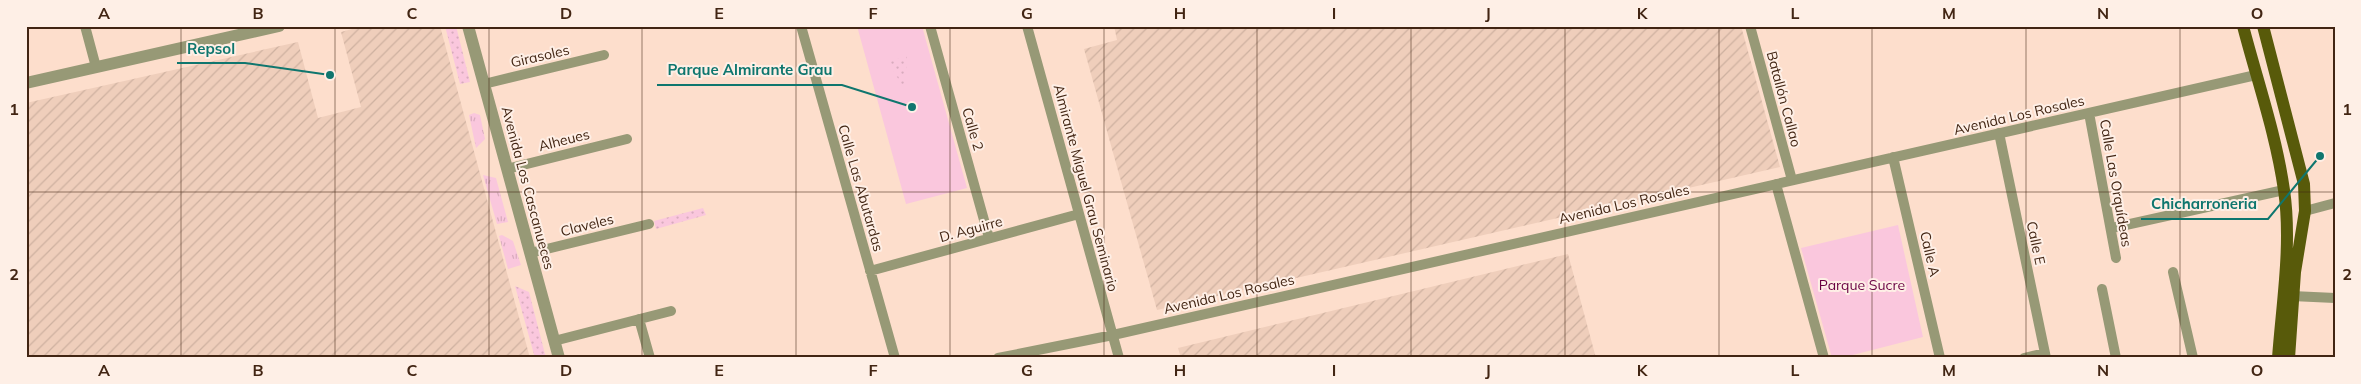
<svg xmlns="http://www.w3.org/2000/svg" width="2361" height="384" font-family="Mulish,sans-serif">
	<style>
		.industrial { fill: url(#industrial-furrows) }
		.grass { fill: url(#grass-tufts) }
		.park { fill: #fac7dd }
		.garden { fill: url(#garden-dots) }
		.lines { fill: none; stroke-linecap: round; stroke-linejoin: round }
		.minor { stroke: #979976; stroke-width: 10 }
		.tertiary { stroke: #979976; stroke-width: 12 }
		.primary { stroke: #585a0a; stroke-width: 12 }
		.grid { fill: none; stroke: #422513; stroke-width: 1; stroke-opacity: 0.55 }
		.labels { text-anchor: middle; stroke-width: 4; stroke-linejoin: round; paint-order: stroke }
		.street-label { font-size: 14px; fill: #422513; stroke: #feefe6 }
		.park-label { font-size: 14px; fill: #690142; stroke: #feefe6 }
		.leader { fill: none; stroke: #0f766e; stroke-width: 2 }
		.callout-dot { fill: #0f766e; stroke: #feefe6; stroke-width: 2 }
		.callout-label { font-size: 15px; text-anchor: middle; font-weight: bold; fill: #0f766e; stroke: #feefe6; stroke-width: 4; stroke-linejoin: round; paint-order: stroke }
		.neatline { fill: none; stroke: #422513; stroke-width: 2 }
		.grid-label { font-size: 16px; text-anchor: middle; font-weight: bold; fill: #422513 }
	</style>
	<defs>
		<pattern id="industrial-furrows" width="10" height="10" patternUnits="userSpaceOnUse" patternTransform="scale(1.25)"><rect width="10" height="10" fill="#efcebb"/><path d="M-1 1l2-2M0 10L10 0M9 11l2-2" fill="none" stroke="#ceb1a0"/></pattern>
		<pattern id="grass-tufts" width="24" height="20" patternUnits="userSpaceOnUse" patternTransform="scale(1.25)"><rect width="24" height="20" fill="#fac7dd"/><path d="M3 7l-1-3M5 7V3M7 7l1-3M15 17l-1-3M17 17v-4M19 17l1-3" fill="none" stroke="#d8abbd"/></pattern>
		<pattern id="garden-dots" width="8" height="8" patternUnits="userSpaceOnUse" patternTransform="scale(1.25)"><rect width="8" height="8" fill="#fac7dd"/><path d="M2 2h.1M6 6h.1" fill="none" stroke="#d8abbd" stroke-width="1.8" stroke-linecap="round"/></pattern>
	</defs>
	<rect width="100%" height="100%" fill="#fddecc"/>
	<path class="industrial" d="M363,26H440L530,358H26V103L298,42L318,118L361,107L341,32Z
		M1114,26H1741L1780,167L1157,310L1084,49L1117,40Z
		M1568,254L1596,358H1181L1178,348Z"/>
	<path class="grass" d="M474,113L480,115L485,139L476,148L469,115Z
		M483,175L496,178L508,222L497,224Z
		M502,235L513,241L521,265L508,269L499,236Z"/>
	<path class="park" d="M857,26H922L967,188L906,204Z
		M1898,225L1923,337L1841,358H1832L1801,248Z"/>
	<path class="garden" d="M445,26H456L470,82L460,84Z
		M907,56L905,90L888,62Z
		M703,208L706,215L656,229L654,221Z
		M515,286L529,292L546,358H535Z"/>
	<g class="lines">
		<path class="minor" d="M85,26L96,67
			M801,26L895,358
			M930,26L989,238
			M1027,26L1119,358
			M1750,26L1792,180
			M484,84L604,55
			M2089,113L2116,258
			M1999,133L2046,358
			M1893,157L1940,358
			M507,169L627,139
			M1776,184L1824,358
			M2305,211L2335,203
			M2112,228L2284,190
			M530,253L649,224
			M870,271L1079,214
			M2173,272L2193,358
			M2102,289L2116,358
			M2292,296L2335,298
			M639,319L650,358
			M554,341L671,311
			M998,358L1113,335L2256,75
			M2024,358L2045,353"/>
		<path class="tertiary" d="M468,26L559,358
			M26,83L279,26"/>
		<path class="primary" d="M2243,26C2257,80 2276,134 2284,190C2292,244 2282,303 2278,358
			M2263,26L2304,184L2305,211L2295,272L2289,358"/>
	</g>
	<path class="grid" d="M181,26V358M335,26V358M489,26V358M642,26V358M796,26V358M950,26V358M1104,26V358M1257,26V358M1411,26V358M1565,26V358M1719,26V358M1872,26V358M2026,26V358M2180,26V358M26,192H2335"/>
	<g class="labels">
		<g class="street-label">
			<text transform="translate(540 56) rotate(-13)" y="5">Girasoles</text>
			<text transform="translate(1784 99) rotate(75)" y="5">Batallón Callao</text>
			<text transform="translate(2019 115) rotate(-13)" y="5">Avenida Los Rosales</text>
			<text transform="translate(973 129) rotate(74)" y="5">Calle 2</text>
			<text transform="translate(564 140) rotate(-14)" y="5">Alheues</text>
			<text transform="translate(2116 183) rotate(80)" y="5">Calle Las Orquídeas</text>
			<text transform="translate(528 188) rotate(75)" y="5">Avenida Los Cascanueces</text>
			<text transform="translate(861 188) rotate(74)" y="5">Calle Las Abutardas</text>
			<text transform="translate(1086 188) rotate(75)" y="5">Almirante Miguel Grau Seminario</text>
			<text transform="translate(1624 204) rotate(-13)" y="5">Avenida Los Rosales</text>
			<text transform="translate(587 225) rotate(-14)" y="5">Claveles</text>
			<text transform="translate(971 229) rotate(-15)" y="5">D. Aguirre</text>
			<text transform="translate(2036 243) rotate(78)" y="5">Calle E</text>
			<text transform="translate(1930 254) rotate(77)" y="5">Calle A</text>
			<text transform="translate(1229 294) rotate(-13)" y="5">Avenida Los Rosales</text>
		</g>
		<g class="park-label">
			<text x="1862" y="290">Parque Sucre</text>
		</g>
	</g>
	<path class="leader" d="M330 75L245 63H177M912 107L842 85H657M2320 156L2268 219H2141"/>
	<g class="callout-dot">
		<circle cx="330" cy="75" r="5"/>
		<circle cx="912" cy="107" r="5"/>
		<circle cx="2320" cy="156" r="5"/>
	</g>
	<g class="callout-label">
		<text x="211" y="54">Repsol</text>
		<text x="750" y="75">Parque Almirante Grau</text>
		<text x="2204" y="209">Chicharroneria</text>
	</g>
	<rect width="2361" height="384" fill="none" stroke="#feefe6" stroke-width="55"/>
	<rect x="28" y="28" width="2306" height="328" class="neatline"/>
	<g class="grid-label">
		<text x="104" y="19">A</text>
		<text x="258" y="19">B</text>
		<text x="412" y="19">C</text>
		<text x="566" y="19">D</text>
		<text x="719" y="19">E</text>
		<text x="873" y="19">F</text>
		<text x="1027" y="19">G</text>
		<text x="1180" y="19">H</text>
		<text x="1334" y="19">I</text>
		<text x="1488" y="19">J</text>
		<text x="1642" y="19">K</text>
		<text x="1795" y="19">L</text>
		<text x="1949" y="19">M</text>
		<text x="2103" y="19">N</text>
		<text x="2257" y="19">O</text>
		<text x="14" y="115">1</text>
		<text x="2347" y="115">1</text>
		<text x="14" y="280">2</text>
		<text x="2347" y="280">2</text>
		<text x="104" y="376">A</text>
		<text x="258" y="376">B</text>
		<text x="412" y="376">C</text>
		<text x="566" y="376">D</text>
		<text x="719" y="376">E</text>
		<text x="873" y="376">F</text>
		<text x="1027" y="376">G</text>
		<text x="1180" y="376">H</text>
		<text x="1334" y="376">I</text>
		<text x="1488" y="376">J</text>
		<text x="1642" y="376">K</text>
		<text x="1795" y="376">L</text>
		<text x="1949" y="376">M</text>
		<text x="2103" y="376">N</text>
		<text x="2257" y="376">O</text>
	</g>
</svg>
